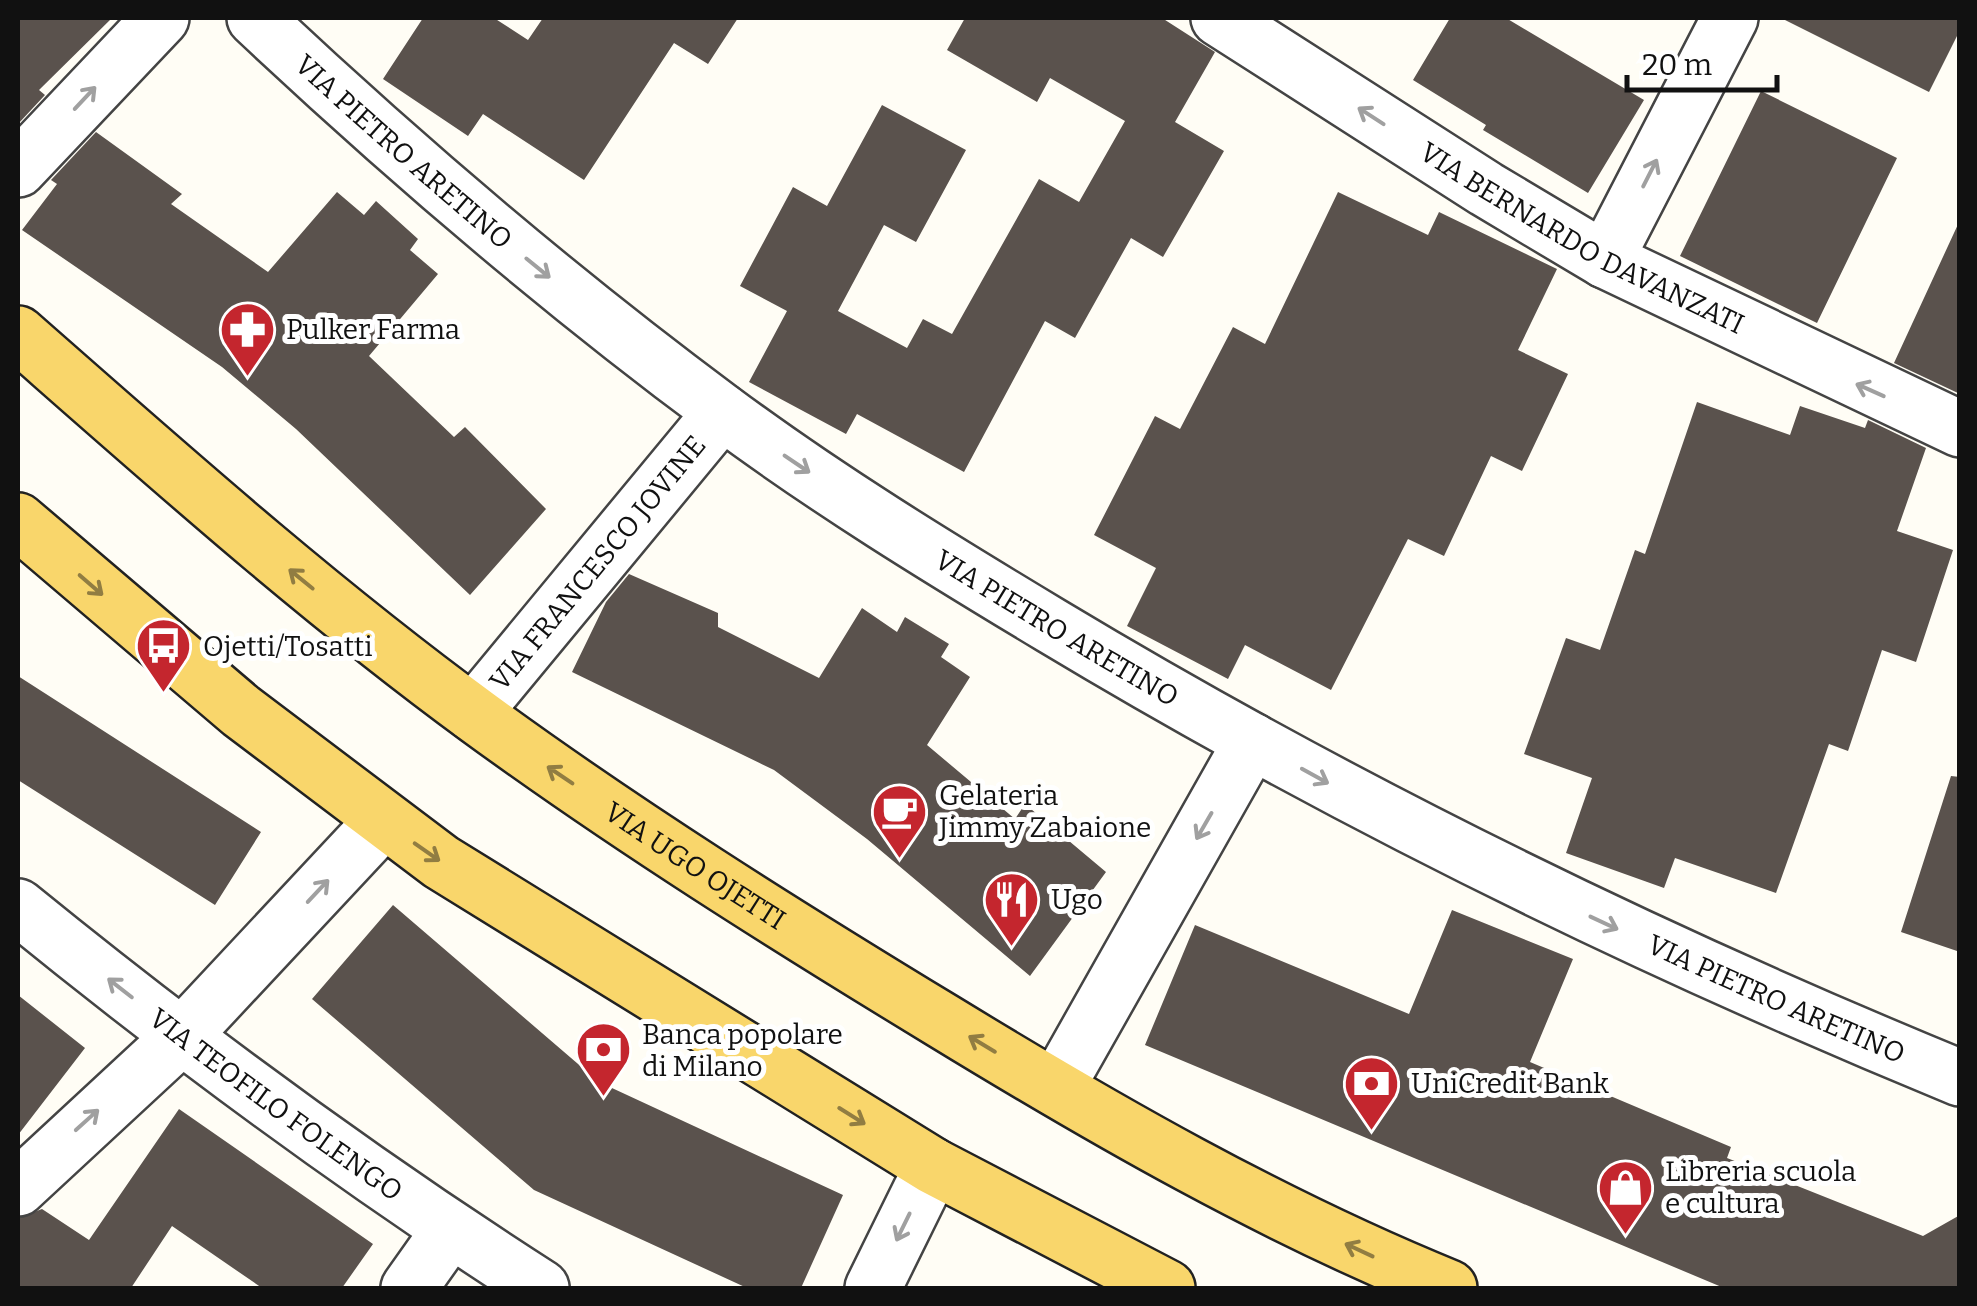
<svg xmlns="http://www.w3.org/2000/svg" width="1977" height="1306" font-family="Bitter,serif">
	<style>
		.building { fill: #5a524d }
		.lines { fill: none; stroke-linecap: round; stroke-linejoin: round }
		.minor-casing { stroke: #444; stroke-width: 60 }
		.primary-casing { stroke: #222; stroke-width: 60 }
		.minor { stroke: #fff; stroke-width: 55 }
		.primary { stroke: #f9d66b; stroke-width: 55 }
		.oneway { stroke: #a0a0a0 }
		.oneway2 { stroke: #917d42 }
		.labels { text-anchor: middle; stroke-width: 10; stroke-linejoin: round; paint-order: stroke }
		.street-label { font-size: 28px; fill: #111; stroke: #fff }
		.poi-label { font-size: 28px; fill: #111; stroke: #fff; text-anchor: start }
	</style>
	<rect width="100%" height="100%" fill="#fffdf5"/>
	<path class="building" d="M18,18H112L39,90L45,95L18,124Z
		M423,18H494L528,40L543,18H738L708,64L674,43L584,180L483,114L468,136L383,79Z
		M965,18H1162L1215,52L1175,122L1224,151L1163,257L1131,238L1075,338L1045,321L964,472L857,414L846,434L749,382L787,311L740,286L793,187L827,206L882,105L966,150L916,242L884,225L838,311L907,348L923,319L952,334L1039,179L1079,202L1125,121L1050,78L1037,102L947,50Z
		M1450,18H1506L1644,100L1588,193L1483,130L1486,125L1413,80Z
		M1781,18H1960V30L1929,92Z
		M1761,91L1897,158L1817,323L1680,256Z
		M96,132L182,194L171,204L268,272L337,192L364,215L376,201L418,239L410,250L438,274L369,356L454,437L465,427L546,509L470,595L296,429L222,367L22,230L57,184L51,180Z
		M1338,192L1428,235L1439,212L1557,269L1518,350L1568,374L1522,471L1491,456L1444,556L1408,539L1331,690L1245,645L1228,679L1127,626L1156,568L1094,535L1155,416L1180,429L1233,327L1265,344Z
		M1960,220V394L1894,363Z
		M1697,402L1790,435L1800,406L1865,428L1868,420L1926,448L1897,531L1953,550L1916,662L1882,650L1848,751L1829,744L1776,893L1675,858L1664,888L1566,853L1592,778L1524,754L1566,638L1600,650L1635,550L1645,554Z
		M629,574L718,613V627L819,678L862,608L897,632L905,617L949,644L941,657L970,677L927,745L1015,819L1025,804L1106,872L1030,976L867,839L774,770L572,672L606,602Z
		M18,676L261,832L215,905L18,780Z
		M1951,776L1960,777V952L1901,932Z
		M393,905L599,1082L843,1195L801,1288H747L534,1190L312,999Z
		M1452,910L1573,959L1530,1062L1731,1147L1727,1158L1923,1236L1960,1215V1288H1724L1145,1045L1195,925L1409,1014Z
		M18,995L85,1048L18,1135Z
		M179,1109L373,1244L342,1288H262L172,1226L131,1288H18V1218L42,1209L89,1240Z"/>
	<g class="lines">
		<defs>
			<g id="minor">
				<path id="s1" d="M255,18C403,157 557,289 720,410C826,489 939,558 1052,626C1343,801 1646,949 1960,1078"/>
				<path id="s2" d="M1219,18L1486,189L1605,260L1960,429"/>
				<path d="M18,169L161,18"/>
				<path d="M1605,260L1730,18"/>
				<path id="s3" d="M473,713L722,412"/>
				<path id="s4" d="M18,907C185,1043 360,1172 541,1288"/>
				<path d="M1056,1088L1252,741"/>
				<path d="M18,1188L182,1036L383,821"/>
				<path d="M409,1288L450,1230"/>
				<path d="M873,1288L933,1166"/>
			</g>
			<g id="primary">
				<path id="s5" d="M18,334C167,465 317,599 478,717C627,826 785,925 943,1021C1105,1120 1272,1216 1449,1288"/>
				<path d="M18,521L241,711L441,862L933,1166L1167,1288"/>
			</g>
		</defs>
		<use href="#minor" class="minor-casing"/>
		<use href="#primary" class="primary-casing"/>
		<use href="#minor" class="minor"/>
		<use href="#primary" class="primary"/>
	</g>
	<defs><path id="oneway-shaft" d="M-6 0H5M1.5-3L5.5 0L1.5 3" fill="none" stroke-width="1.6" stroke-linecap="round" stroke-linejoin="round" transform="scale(2.5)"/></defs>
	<g class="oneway">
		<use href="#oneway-shaft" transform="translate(85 98) rotate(-47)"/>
		<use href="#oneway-shaft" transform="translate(1371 116) rotate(-147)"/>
		<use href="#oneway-shaft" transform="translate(1650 173) rotate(-63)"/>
		<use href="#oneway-shaft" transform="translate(538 268) rotate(39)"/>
		<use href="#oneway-shaft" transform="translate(1870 390) rotate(-156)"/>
		<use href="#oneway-shaft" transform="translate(797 464) rotate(34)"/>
		<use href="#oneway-shaft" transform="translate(1315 776) rotate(29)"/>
		<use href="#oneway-shaft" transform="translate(1204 826) rotate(120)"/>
		<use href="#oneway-shaft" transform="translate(318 891) rotate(-47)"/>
		<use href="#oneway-shaft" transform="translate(1604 923) rotate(25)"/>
		<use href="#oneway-shaft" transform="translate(120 988) rotate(-142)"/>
		<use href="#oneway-shaft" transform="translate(87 1120) rotate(-42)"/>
		<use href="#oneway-shaft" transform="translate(903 1227) rotate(116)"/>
	</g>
	<g class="oneway2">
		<use href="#oneway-shaft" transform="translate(301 579) rotate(-141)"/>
		<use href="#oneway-shaft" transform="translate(91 585) rotate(41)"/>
		<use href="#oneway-shaft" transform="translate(560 775) rotate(-146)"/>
		<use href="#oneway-shaft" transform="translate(427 852) rotate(35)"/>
		<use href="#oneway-shaft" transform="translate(982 1044) rotate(-149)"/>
		<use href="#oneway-shaft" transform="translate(852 1116) rotate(32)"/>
		<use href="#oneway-shaft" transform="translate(1359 1250) rotate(-155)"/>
	</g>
	<defs>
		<symbol id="pharmacy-pin" viewBox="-11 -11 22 30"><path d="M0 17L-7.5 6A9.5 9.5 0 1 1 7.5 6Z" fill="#c4262e" stroke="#fff"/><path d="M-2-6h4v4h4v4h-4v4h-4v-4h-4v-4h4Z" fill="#fff"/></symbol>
		<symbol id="bus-pin" viewBox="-11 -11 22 30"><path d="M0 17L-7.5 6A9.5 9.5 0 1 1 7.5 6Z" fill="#c4262e" stroke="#fff"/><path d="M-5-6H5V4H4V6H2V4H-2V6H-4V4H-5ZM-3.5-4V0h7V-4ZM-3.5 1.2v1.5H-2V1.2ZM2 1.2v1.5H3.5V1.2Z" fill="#fff"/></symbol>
		<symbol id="cafe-pin" viewBox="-11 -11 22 30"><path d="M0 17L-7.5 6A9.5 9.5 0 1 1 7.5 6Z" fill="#c4262e" stroke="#fff"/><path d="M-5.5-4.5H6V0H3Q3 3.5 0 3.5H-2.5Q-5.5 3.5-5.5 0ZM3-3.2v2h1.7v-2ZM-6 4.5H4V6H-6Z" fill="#fff"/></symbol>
		<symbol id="restaurant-pin" viewBox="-11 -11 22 30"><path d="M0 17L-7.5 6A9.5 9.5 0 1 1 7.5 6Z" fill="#c4262e" stroke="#fff"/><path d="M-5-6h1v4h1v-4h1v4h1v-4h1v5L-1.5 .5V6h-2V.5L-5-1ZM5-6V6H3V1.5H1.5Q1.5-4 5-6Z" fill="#fff"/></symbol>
		<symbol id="bank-pin" viewBox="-11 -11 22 30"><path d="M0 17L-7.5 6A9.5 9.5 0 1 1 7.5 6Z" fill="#c4262e" stroke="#fff"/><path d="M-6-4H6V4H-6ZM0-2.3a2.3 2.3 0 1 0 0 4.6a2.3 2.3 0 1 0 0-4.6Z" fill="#fff"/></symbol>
		<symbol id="shop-pin" viewBox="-11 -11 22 30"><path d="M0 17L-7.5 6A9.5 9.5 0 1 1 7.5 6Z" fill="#c4262e" stroke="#fff"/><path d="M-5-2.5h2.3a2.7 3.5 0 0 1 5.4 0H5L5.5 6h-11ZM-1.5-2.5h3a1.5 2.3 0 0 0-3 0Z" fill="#fff"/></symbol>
	</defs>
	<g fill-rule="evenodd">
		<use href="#pharmacy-pin" x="216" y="298" width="63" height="86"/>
		<use href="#bus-pin" x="132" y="614" width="63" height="86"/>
		<use href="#cafe-pin" x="868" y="780" width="63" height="86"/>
		<use href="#restaurant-pin" x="980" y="868" width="63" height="86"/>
		<use href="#bank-pin" x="572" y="1018" width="63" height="86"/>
		<use href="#bank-pin" x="1340" y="1052" width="63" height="86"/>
		<use href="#shop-pin" x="1594" y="1156" width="63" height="86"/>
	</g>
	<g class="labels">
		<g class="street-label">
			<text dy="10" stroke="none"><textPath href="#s1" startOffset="200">VIA PIETRO ARETINO</textPath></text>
			<text dy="10" stroke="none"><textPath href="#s2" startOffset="425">VIA BERNARDO DAVANZATI</textPath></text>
			<text dy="10" stroke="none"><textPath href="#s3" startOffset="195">VIA FRANCESCO JOVINE</textPath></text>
			<text dy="10" stroke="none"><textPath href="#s1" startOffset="1010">VIA PIETRO ARETINO</textPath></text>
			<text dy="10" stroke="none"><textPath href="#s5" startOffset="862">VIA UGO OJETTI</textPath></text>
			<text dy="10" stroke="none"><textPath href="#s1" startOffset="1820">VIA PIETRO ARETINO</textPath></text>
			<text dy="10" stroke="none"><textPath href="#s4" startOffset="325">VIA TEOFILO FOLENGO</textPath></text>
		</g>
		<g class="poi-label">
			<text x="286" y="339">Pulker Farma</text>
			<text x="203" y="656">Ojetti/Tosatti</text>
			<text x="939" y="805">Gelateria<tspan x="939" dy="32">Jimmy Zabaione</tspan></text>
			<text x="1051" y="909">Ugo</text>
			<text x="642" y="1044">Banca popolare<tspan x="642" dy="32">di Milano</tspan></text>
			<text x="1411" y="1093">UniCredit Bank</text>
			<text x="1665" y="1181">Libreria scuola<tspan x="1665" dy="32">e cultura</tspan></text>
		</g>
	</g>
	<rect width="1977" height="1306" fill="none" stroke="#111111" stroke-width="40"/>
	<path d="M1627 75v15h150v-15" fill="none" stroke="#111111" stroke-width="5"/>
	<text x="1642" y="75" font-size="30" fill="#111111" stroke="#ffffff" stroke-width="8" paint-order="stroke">20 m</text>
</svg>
